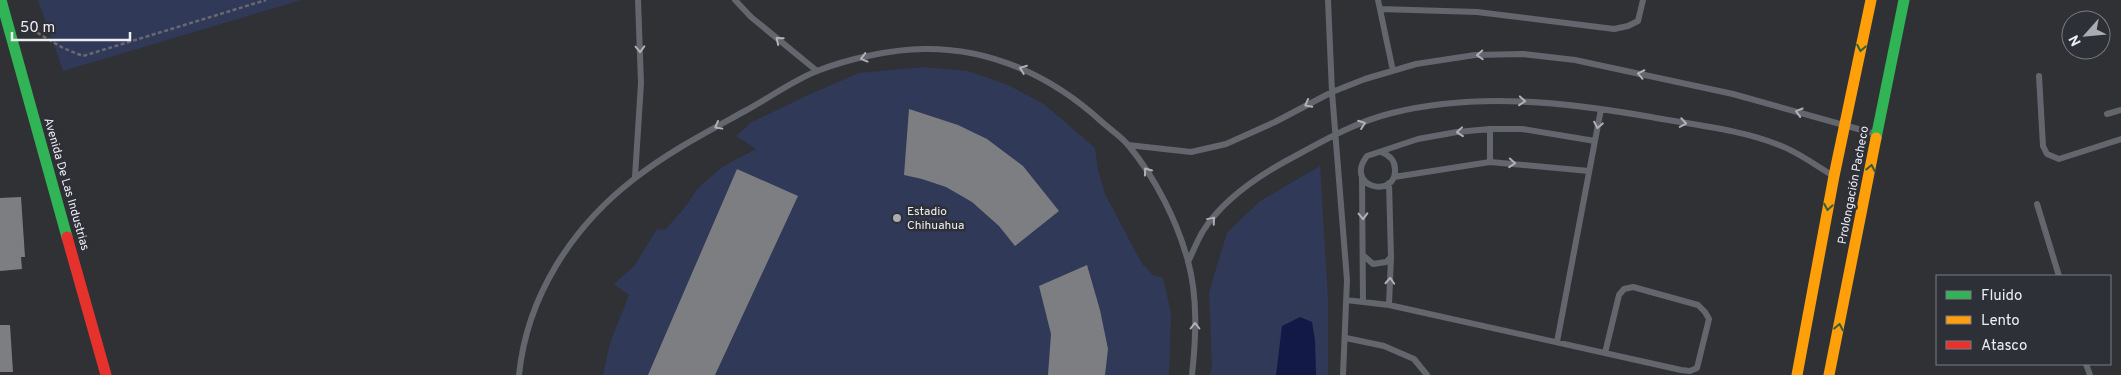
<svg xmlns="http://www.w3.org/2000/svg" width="2121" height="375" font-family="Overpass,sans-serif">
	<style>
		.green { fill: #313958 }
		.water { fill: #131947 }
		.building { fill: #7d7e81 }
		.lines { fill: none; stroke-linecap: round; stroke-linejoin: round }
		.path { stroke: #676970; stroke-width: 2.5; stroke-dasharray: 4 2.5; stroke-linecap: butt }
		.lane { stroke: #63666d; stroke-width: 6 }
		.fast { stroke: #30b455; stroke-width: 11 }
		.slow { stroke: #ff9f0a; stroke-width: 11 }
		.jam { stroke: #e5322d; stroke-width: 11 }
		.oneway { stroke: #afb1b7 }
		.oneway2 { stroke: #2f5e42 }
		.poi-dot { fill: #abacb0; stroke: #2e3037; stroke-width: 2 }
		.labels { text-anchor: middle; stroke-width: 5; stroke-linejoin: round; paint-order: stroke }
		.street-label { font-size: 12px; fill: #edeef3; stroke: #2e3037 }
		.poi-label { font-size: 12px; fill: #edeef3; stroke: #2e3037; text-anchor: start }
	</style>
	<rect width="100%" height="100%" fill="#303135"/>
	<path class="green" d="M38,0H301L63,71Z
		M923,67L968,71L1008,85L1044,104L1095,148L1098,170L1105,194L1142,264L1153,275L1163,278L1171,313L1169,375H603L610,343L629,295L614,284L635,265L657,229L665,230L686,206L697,189L722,167L756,149L736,136L752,122L808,95L859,73Z
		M1320,166L1328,299V375H1210L1212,367L1209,292L1227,233L1260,201Z"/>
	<path class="water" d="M1300,317L1312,322L1315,340L1316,375H1276L1282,326Z"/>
	<path class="building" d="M909,109L958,125L987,139L1023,166L1059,211L1015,246L999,226L972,202L946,187L922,179L904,175Z
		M737,169L798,196L715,375H648Z
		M21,197L25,257H21L22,269L0,271V198Z
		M1087,265L1100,310L1108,349L1105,375H1048L1051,334L1039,286Z
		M0,325H10L13,372H0Z"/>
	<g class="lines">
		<path class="path" d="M26,26L63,48L83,56L266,0"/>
		<path class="lane" d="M735,0L751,17L817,71
			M1328,0L1332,92L1347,280L1343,375
			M1378,0L1393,71
			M1380,9L1477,12L1614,29L1628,26L1638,21L1643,0
			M2039,76L2043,146L2047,154L2059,159L2121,139
			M2107,114L2121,110
			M1490,129V162
			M1128,145L1191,152L1226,144L1275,122L1332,92L1365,79L1416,64L1475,55L1523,54L1575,60L1733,94L1876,134
			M1381,152C1389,155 1395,160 1395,169C1397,200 1343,187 1367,156L1418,139L1457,132L1490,129H1522L1595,141
			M635,177L641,83L638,0
			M1394,177L1490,162L1589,171
			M1362,178L1363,302
			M2037,204L2059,276
			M1364,256L1373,264L1386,262L1391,257
			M1188,262C1193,252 1197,241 1203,231C1224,198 1264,172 1299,154C1328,138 1359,121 1392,113C1477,92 1565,102 1651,117C1693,125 1739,129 1779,145C1798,152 1815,165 1832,175
			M1346,300L1389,305L1681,370L1690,371L1697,368L1709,319L1705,312L1698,305L1633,287L1624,289L1619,295L1605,353
			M1389,305L1391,257L1389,183
			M1346,338L1384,346L1414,359L1427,375
			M1557,342L1601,109
			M2086,364L2090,375
			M519,375C527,296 572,227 634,179C668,152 707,132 745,111C769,98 792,81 817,71C847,59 893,49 924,49C992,48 1053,77 1102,122C1111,130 1122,137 1129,146C1156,179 1177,221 1188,261C1198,298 1196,338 1192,375"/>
		<path class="fast" d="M1,0L67,237
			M1876,138L1904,0"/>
		<path class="slow" d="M1797,375L1834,176L1871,0
			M1829,375L1876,138"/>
		<path class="jam" d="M67,237L106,375"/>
	</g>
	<defs><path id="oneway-chevron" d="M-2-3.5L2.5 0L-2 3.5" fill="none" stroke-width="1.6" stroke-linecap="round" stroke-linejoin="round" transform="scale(1.25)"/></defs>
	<g class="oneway">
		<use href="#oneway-chevron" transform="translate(779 40) rotate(-141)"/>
		<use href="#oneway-chevron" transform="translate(640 49) rotate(88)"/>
		<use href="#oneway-chevron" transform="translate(1480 55) rotate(177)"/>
		<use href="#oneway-chevron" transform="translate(864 58) rotate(165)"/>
		<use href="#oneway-chevron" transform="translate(1023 69) rotate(-159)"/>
		<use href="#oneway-chevron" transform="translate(1641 74) rotate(-168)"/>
		<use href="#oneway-chevron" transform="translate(1522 101) rotate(5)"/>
		<use href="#oneway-chevron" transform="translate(1308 104) rotate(152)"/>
		<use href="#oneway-chevron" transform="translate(1799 112) rotate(-164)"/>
		<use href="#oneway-chevron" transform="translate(1683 123) rotate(10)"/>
		<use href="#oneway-chevron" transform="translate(1362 124) rotate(-20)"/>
		<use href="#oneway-chevron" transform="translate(1598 125) rotate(101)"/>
		<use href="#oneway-chevron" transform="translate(718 126) rotate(151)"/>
		<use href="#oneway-chevron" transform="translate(1460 132) rotate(174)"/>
		<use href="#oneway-chevron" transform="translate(1512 163) rotate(4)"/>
		<use href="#oneway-chevron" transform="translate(1147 171) rotate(-126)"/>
		<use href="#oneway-chevron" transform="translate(1363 216) rotate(89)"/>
		<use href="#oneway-chevron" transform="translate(1212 220) rotate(-50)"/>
		<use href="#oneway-chevron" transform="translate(1390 281) rotate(-87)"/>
		<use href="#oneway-chevron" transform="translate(1195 326) rotate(-90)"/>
	</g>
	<g class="oneway2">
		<use href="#oneway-chevron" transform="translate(1861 48) rotate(101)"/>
		<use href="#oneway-chevron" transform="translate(1871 168) rotate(-79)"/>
		<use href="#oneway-chevron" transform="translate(1828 207) rotate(100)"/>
		<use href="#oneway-chevron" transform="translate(1839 327) rotate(-79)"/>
	</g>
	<circle class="poi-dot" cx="897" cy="218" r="5"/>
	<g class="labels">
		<g class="street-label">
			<text transform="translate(67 184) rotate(74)" y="4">Avenida De Las Industrias</text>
			<text transform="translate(1853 185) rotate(-79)" y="4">Prolongación Pacheco</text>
		</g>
		<g class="poi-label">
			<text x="907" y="215">Estadio<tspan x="907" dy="14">Chihuahua</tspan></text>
		</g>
	</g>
	<rect x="1936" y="275" width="175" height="90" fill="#2e3037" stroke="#7a7c82"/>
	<rect x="1946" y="291" width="25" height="8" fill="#30b455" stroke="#7a7c82"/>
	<text x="1981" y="300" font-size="15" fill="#edeef3">Fluido</text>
	<rect x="1946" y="316" width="25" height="8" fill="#ff9f0a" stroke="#7a7c82"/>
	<text x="1981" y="325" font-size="15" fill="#edeef3">Lento</text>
	<rect x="1946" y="341" width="25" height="8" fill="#e5322d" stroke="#7a7c82"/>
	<text x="1981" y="350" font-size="15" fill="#edeef3">Atasco</text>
	<g transform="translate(2086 35) rotate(243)"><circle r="24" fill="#2e3037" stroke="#7a7c82"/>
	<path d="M0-4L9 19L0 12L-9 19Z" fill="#abacb0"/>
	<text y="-8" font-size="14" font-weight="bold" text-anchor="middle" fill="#edeef3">N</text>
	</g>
	<path d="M12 32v8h118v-8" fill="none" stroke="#edeef3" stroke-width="2.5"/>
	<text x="20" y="32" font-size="15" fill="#edeef3" stroke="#2e3037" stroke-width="4" paint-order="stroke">50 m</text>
</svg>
